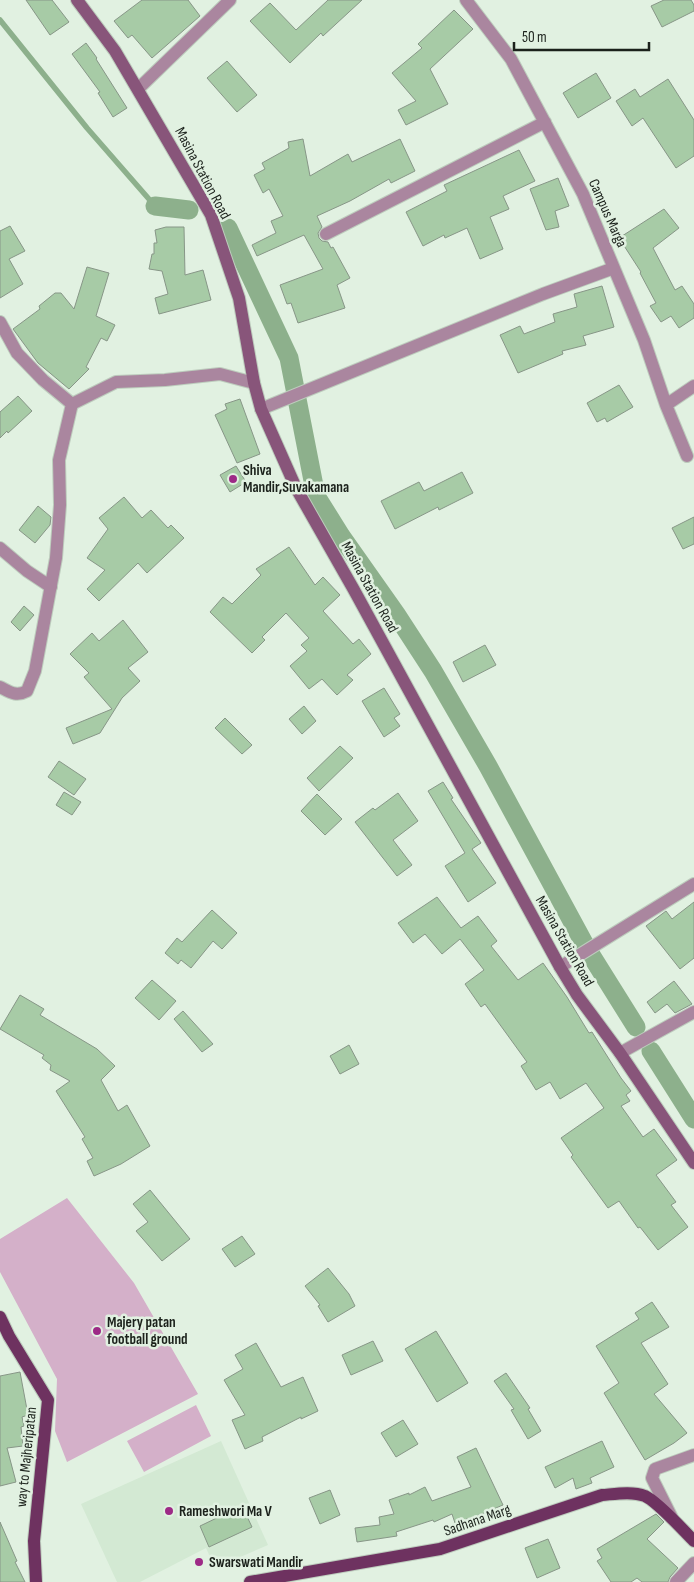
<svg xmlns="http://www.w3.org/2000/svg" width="694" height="1582" font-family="'Sofia Sans Condensed',sans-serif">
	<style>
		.built { fill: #d3e9d3 }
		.green { fill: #d4b0c9 }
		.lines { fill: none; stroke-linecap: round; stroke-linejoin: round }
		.stream { stroke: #8db08c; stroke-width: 5.5 }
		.canal { stroke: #8db08c; stroke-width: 19 }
		.building { fill: #a7cba6; stroke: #879687 }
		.street-casing { stroke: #bdccbd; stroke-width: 14 }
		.secondary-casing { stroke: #bdccbd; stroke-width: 14 }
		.primary-casing { stroke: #bdccbd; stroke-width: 14 }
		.street { stroke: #aa869f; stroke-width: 12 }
		.secondary { stroke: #88557a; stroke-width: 12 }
		.primary { stroke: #6e3260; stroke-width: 12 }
		.poi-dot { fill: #9d2a86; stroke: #e1f1e1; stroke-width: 2 }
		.labels { text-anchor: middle; stroke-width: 5; stroke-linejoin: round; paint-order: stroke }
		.street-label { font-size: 15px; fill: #1b211b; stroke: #e1f1e1 }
		.poi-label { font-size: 15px; font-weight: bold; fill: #1b211b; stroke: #e1f1e1; text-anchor: start }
	</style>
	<rect width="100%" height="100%" fill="#e1f1e1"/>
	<path class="built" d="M221,1441L268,1545L215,1568L206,1548L140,1582H117L81,1504Z"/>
	<path class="green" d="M67,1198L134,1283L198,1394L67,1462L55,1431L57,1379L0,1272V1239Z
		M196,1405L211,1436L144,1472L127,1441Z"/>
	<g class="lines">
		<path class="stream" d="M0,20L87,128L155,206"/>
		<path class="canal" d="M155,206L189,210
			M228,228L289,358L316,496L341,536L396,614L433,671L488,766L585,945
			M591,955L636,1027
			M651,1051L694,1119"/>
	</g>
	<path class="building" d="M26,0H52L69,22L50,35Z
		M142,0H188L200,16L152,58L132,35L128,38L114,21Z
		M328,0H362L323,36L321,33L290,63L250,21L270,3L296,30Z
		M664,0H691L694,5V11L662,27L651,6Z
		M454,10L473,29L430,69L448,104L406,125L398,110L416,101L392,73L422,48L418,44Z
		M86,43L97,58L96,59L127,108L113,117L98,93L100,92L72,54Z
		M227,61L257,95L237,112L207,78Z
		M596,73L611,98L578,118L563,93Z
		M668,79L694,120V156L676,168L643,118L632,126L616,101L635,89L640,97Z
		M303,139L310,176L348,154L352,162L400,139L415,171L391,183L389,179L350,201L317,216L322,227L318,233L319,238L322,241L328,242L331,248L333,247L350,278L337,285L345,308L298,323L291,303L287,304L280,285L323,269L304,235L257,256L252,245L276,233L271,221L283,216L269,189L263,193L254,175L265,169L262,163L289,148L288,142Z
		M519,150L535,181L503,196L509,209L490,217L503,249L480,259L467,228L445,238L444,235L423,246L406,212L447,191L444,185Z
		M558,178L569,206L555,211L559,227L546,230L530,189Z
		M664,209L679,228L653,248L675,290L682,286L694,304V318L679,328L671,316L661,322L650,306L656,303L640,273L641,272L619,238Z
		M10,226L25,251L9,259L23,284L0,298V231Z
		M166,227H184L185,275L203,270L211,300L159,314L155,298L168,294L162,271L149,269L152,254H154V243H157L155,230Z
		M87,267L109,273L96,316L115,325L107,341L101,338L86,367L89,369L69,389L38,363L13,329L40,309L39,306L55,293H61L74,309Z
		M602,286L614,327L583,336L586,345L562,351L563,354L518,373L500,335L520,326L524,334L555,322L553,314L577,307L574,294Z
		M619,385L633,407L607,422L605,418L597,422L587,403Z
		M18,396L32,411L8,433L7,431L0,438V412Z
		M240,399L260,454L237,463L215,415L227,409L225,404Z
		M236,466L246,482L230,492L220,475Z
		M462,472L473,493L439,510L438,507L395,529L381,501L419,482L424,491Z
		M124,497L142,518L151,510L168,528L171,525L184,538L147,573L138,563L99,601L87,589L105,570L87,558L108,529L99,518Z
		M38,506L51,517L50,525L35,543L19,530Z
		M694,517V544L683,549L672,528Z
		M289,547L315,585L323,577L340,595L323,611L353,644L359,639L371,654L347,675L353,680L337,695L322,679L309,689L290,666L307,651L301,645L309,638L286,613L262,637L265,640L252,653L210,612L223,597L232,604L261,575L256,569Z
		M24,606L34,615L20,631L11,622Z
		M123,620L148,652L128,668L140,681L122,698L100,733L73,744L66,728L112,709L84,677L89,673L70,654L92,633L99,641Z
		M485,645L496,665L463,682L453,662Z
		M384,688L400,714L394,718L400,726L384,737L362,701Z
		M304,706L316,721L302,734L289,719Z
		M225,718L252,745L242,754L215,728Z
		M340,746L353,758L319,791L307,778Z
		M59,761L86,779L74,795L48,777Z
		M443,782L453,798L451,799L481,843L472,849L496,883L468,902L445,866L465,853L428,791Z
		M64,792L81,802L72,815L56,805Z
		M398,793L418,821L393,840L412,865L397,876L355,822L373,808L375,810Z
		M317,794L342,819L325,835L301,811Z
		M437,897L461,928L478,916L497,941L491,946L518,980L543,963L567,997L589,1033L592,1032L621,1078L631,1091L626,1095L630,1101L621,1106L643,1137L654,1129L677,1160L656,1175L676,1202L671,1205L688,1227L658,1250L640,1227L638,1228L619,1201L608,1208L571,1157L573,1155L561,1138L604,1108L586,1083L560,1099L550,1082L536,1090L521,1066L527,1062L485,1004L481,1007L465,984L484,970L460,939L442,954L425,934L413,943L398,923Z
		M694,902V958L680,969L646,926L666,911L672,919Z
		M212,910L237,933L222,949L213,941L191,968L181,960L178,964L165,953L177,938L182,942Z
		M152,980L176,1001L159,1020L135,998Z
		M674,981L692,1004L675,1013L667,1004L655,1013L647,1002Z
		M20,995L44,1009L40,1015L97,1049L115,1066L101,1080L118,1111L127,1105L150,1146L121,1164L94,1176L87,1161L93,1158L82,1139L85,1137L56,1091L70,1081L50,1070L51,1065L42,1058L44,1055L0,1029Z
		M183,1011L213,1044L202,1052L174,1019Z
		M349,1045L359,1064L340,1074L330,1056Z
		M150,1190L190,1239L162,1261L136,1231L148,1222L133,1204Z
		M242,1236L255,1254L235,1267L222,1249Z
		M328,1268L349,1294L355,1306L328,1322L318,1306L320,1305L305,1286Z
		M652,1302L669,1327L641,1343L668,1384L654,1394L687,1433L674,1443L645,1460L604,1393L619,1383L596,1346L639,1319L635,1313Z
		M436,1331L468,1383L437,1402L405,1349Z
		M373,1341L383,1361L351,1375L342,1355Z
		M256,1343L281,1387L303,1377L318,1411L301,1419V1417L262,1437L263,1441L245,1449L232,1420L245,1415L224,1380L243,1369L235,1355Z
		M20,1372L28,1415L22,1417L24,1426L21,1427L23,1446L7,1448L16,1482L0,1486V1376Z
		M506,1373L530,1408L528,1409L541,1431L528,1439L511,1410L514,1409L494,1381Z
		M403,1420L418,1444L396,1457L381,1433Z
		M602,1441L614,1467L590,1478L592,1483L576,1489L573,1478L555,1488L545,1467Z
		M476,1448L503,1505L482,1514L455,1523L452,1514L434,1522L433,1520L396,1532L397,1536L357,1542L355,1528L380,1525L379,1517L394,1514L389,1500L409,1493V1495L425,1487L432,1501L471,1487L457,1457Z
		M330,1490L340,1515L320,1524L309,1498Z
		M242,1506L252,1527L209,1547L200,1526Z
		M656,1514L664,1522L647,1539L678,1568L670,1577L668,1582H642L637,1578L631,1582H611L597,1561L602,1558L597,1549Z
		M0,1522L17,1561L15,1562L25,1582H0Z
		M548,1539L560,1568L537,1578L525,1548Z"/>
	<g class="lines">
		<defs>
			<path id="street" d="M466,0L511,59L583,194L644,340L666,405L687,456
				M138,89L230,0
				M326,234L545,122
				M0,322L17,353L43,380L72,404
				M666,405L694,386
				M261,409L543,294L614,268
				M0,548L27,571L51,587
				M0,687C10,692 16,697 27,691L35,671L56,558L60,505L59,460L72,404L116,382L165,380L220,374L254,383
				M560,967L694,884
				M620,1053L694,1012
				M672,1518L652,1478L655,1469L694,1455
				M676,1582L694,1563"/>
			<path id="secondary" d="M77,0L115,51L211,215L239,298L254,383L261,409L296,488L354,590L560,967L577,995L620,1053L694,1163"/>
			<path id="primary" d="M0,1317L9,1336L48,1400L34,1541L36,1582
				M250,1582L440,1549L602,1495C615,1494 632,1491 645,1496C658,1502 683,1530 694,1541"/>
		</defs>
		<use href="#street" class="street-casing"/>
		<use href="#secondary" class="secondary-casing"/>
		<use href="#primary" class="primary-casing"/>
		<use href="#street" class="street"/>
		<use href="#secondary" class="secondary"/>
		<use href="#primary" class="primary"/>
	</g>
	<g class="poi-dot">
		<circle cx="233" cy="479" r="5"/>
		<circle cx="97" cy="1331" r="5"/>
		<circle cx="169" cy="1511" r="5"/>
		<circle cx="199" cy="1562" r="5"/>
	</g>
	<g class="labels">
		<g class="street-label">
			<text transform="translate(203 173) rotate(62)" y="5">Masina Station Road</text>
			<text transform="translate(608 213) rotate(66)" y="5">Campus Marga</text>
			<text transform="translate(370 587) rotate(61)" y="5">Masina Station Road</text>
			<text transform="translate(565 941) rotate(60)" y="5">Masina Station Road</text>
			<text transform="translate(26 1457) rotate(-84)" y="5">way to Majheripatan</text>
			<text transform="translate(477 1520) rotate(-19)" y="5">Sadhana Marg</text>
		</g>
		<g class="poi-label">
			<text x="243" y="475">Shiva<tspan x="243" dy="17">Mandir,Suvakamana</tspan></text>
			<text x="107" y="1327">Majery patan<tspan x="107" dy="17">football ground</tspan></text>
			<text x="179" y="1516">Rameshwori Ma V</text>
			<text x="209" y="1567">Swarswati Mandir</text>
		</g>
	</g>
	<path d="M514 42v8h135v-8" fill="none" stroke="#1b211b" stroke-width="2.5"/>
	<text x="522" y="42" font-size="15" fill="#1b211b" stroke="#e1f1e1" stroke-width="4" paint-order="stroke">50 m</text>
</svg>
